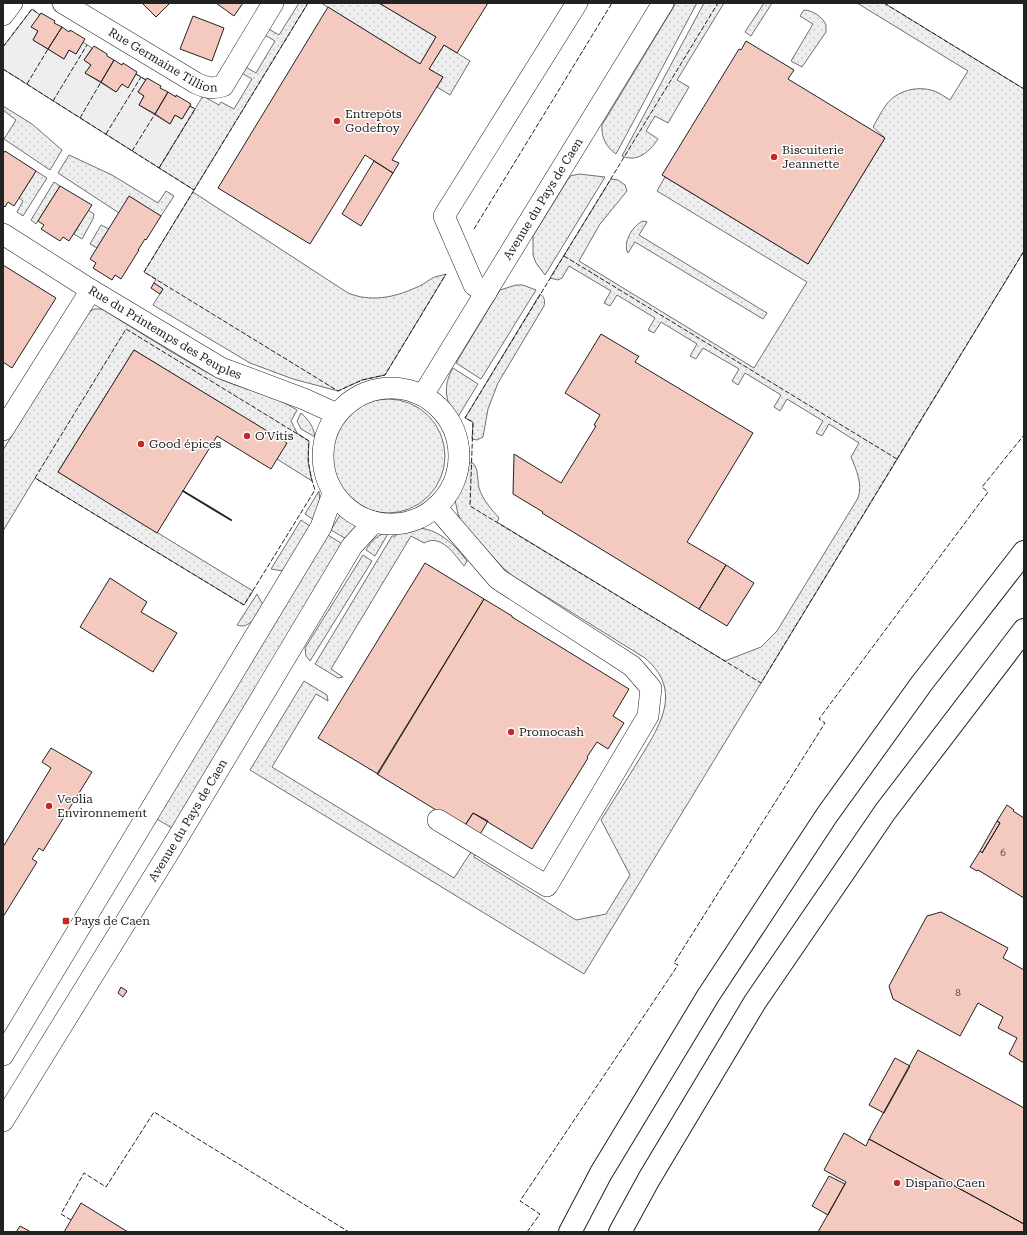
<svg xmlns="http://www.w3.org/2000/svg" width="1027" height="1235" font-family="'Roboto Serif',serif">
	<style>
		.grass { fill: url(#grass-dots); stroke: #6f6f6f }
		.green { fill: #eee; stroke: #6f6f6f }
		.building { fill: #f3c9c0; stroke: #222 }
		.lines { fill: none; stroke-linecap: round; stroke-linejoin: round }
		.minor-casing { stroke: #222; stroke-width: 22 }
		.major-casing { stroke: #222; stroke-width: 24 }
		.minor { stroke: #fff; stroke-width: 21 }
		.major { stroke: #fff; stroke-width: 22 }
		.fence { stroke: #222; stroke-width: 1; stroke-dasharray: 5 2; stroke-linecap: butt }
		.wall { stroke: #222; stroke-width: 2 }
		.poi-dot { fill: #c62828; stroke: #fff; stroke-width: 1.5 }
		.labels { text-anchor: middle; stroke-width: 3; stroke-linejoin: round; paint-order: stroke }
		.number-label { font-size: 10px; fill: #564c4a }
		.street-label { font-size: 12px; fill: #222; stroke: #fff }
		.poi-label { font-size: 12px; fill: #222; stroke: #fff; text-anchor: start }
	</style>
	<defs>
		<pattern id="grass-dots" width="8" height="8" patternUnits="userSpaceOnUse"><rect width="8" height="8" fill="#eee"/><path d="M2 2h.1M6 6h.1" fill="none" stroke="#ccc" stroke-width="1.8" stroke-linecap="round"/></pattern>
	</defs>
	<rect width="100%" height="100%" fill="#fff"/>
	<path class="grass" d="M299,3H308L194,190L159,168L203,96L219,105L221,102L234,109L252,79L240,72L244,66L256,73L275,41L263,34L267,28L279,35Z
		M321,3H379L436,37L420,64Z
		M676,3H697L616,154C606,147 601,137 602,125Z
		M704,3H724L677,80L689,87L668,123L655,116L646,131L658,139C650,151 638,163 622,156Z
		M764,3H772L751,36L745,32Z
		M857,3H884L1024,89V251L584,974L250,770L304,681L327,695L328,701L316,694L272,767L454,878L471,852L475,854L474,857L576,920L606,914L630,875L601,820C613,801 625,782 637,763C658,728 685,692 645,658L513,576L503,568L471,533L462,523L458,514L455,500L463,479L464,463H473C479,470 477,479 479,488C483,500 491,509 499,518L497,522L725,661L761,647L777,631L858,498C863,484 856,469 851,457L859,443L829,424L822,436L816,433L823,421L787,399L780,411L774,407L781,395L745,373L738,385L732,381L739,369L703,348L696,359L690,356L697,344L661,322L654,333L648,330L655,318L617,295L610,306L604,303L611,291L569,266L562,278L558,280L550,278L611,179L618,180L625,185L627,191L600,224L579,261L754,368L807,282L657,191L665,177L808,264L885,138L873,127C877,120 881,112 886,105C896,91 917,85 934,91C940,93 945,97 950,100L968,71Z
		M804,10C812,10 823,17 826,25C826,27 826,29 826,32L802,67L791,61L813,24L800,16Z
		M444,45L470,61L450,95L437,87L443,77L429,69Z
		M3,106L32,124L62,150L50,170L4,139L16,120L3,110Z
		M69,155L112,175L158,203L166,191L174,196L161,216L119,213L58,173Z
		M36,171L47,178L23,216L17,212L23,201L19,198Z
		M579,174L605,177L545,275L536,263L533,255V236L570,176Z
		M54,182L60,186L36,224L31,220Z
		M193,192L348,293C370,302 393,298 415,288C421,286 426,282 431,279C435,276 441,276 446,274L385,375L362,380L338,391L293,379L250,363L153,305L163,289L154,283L156,279L144,272Z
		M88,210L94,214L93,219L82,239L74,234Z
		M643,221L647,222L639,235L767,313L763,319L635,242L628,253C622,243 633,225 643,221Z
		M101,225L109,229L97,248L90,244Z
		M516,285H523L536,290L481,379L456,363L500,290Z
		M540,294C545,297 545,301 544,306L498,383L488,409L483,437L477,440L472,439L473,422L465,418Z
		M94,309H102C125,323 147,337 170,351C186,360 203,371 220,379C245,390 274,395 297,410L291,421L297,433L309,441L308,461L312,481L277,459L286,443L134,350L58,472L253,591L244,605L35,478L3,531V450L82,321L89,312Z
		M453,368L478,384L456,420C446,401 442,387 453,368Z
		M331 456a57 57 0 1 1 114 0a57 57 0 1 1-114 0Z
		M301,413C308,419 314,427 315,437L301,429L297,421Z
		M319,491L320,503L314,520L305,514Z
		M340,515L357,525L348,540L331,530Z
		M301,520L311,527L283,571L271,569Z
		M416,528C438,528 455,545 467,561L464,566C455,555 441,533 424,543L411,536L331,669L343,677L338,678L315,664L392,536H396L395,532Z
		M389,532L375,556L366,550C371,541 378,534 389,532Z
		M328,535L344,545L172,828L155,818Z
		M363,555L372,561L310,661L306,656L305,648Z
		M257,594L263,605C257,614 250,630 237,625Z"/>
	<path class="green" d="M32,9L40,15L32,27L38,31L33,40L64,59L69,50L76,54L83,42L92,48L84,60L91,65L85,73L116,92L122,84L128,87L136,74L146,80L138,92L144,96L139,105L170,124L175,115L182,119L190,106L195,109L159,168L3,69V47Z"/>
	<path class="building" d="M142,3H170L156,17Z
		M216,3H243L234,16Z
		M379,3H488L457,53L444,45L429,69L443,77L392,160L399,163L393,173L365,155L310,244L218,188L328,7L420,64L436,37Z
		M41,13L55,21L54,23L62,27L48,49L33,40L38,31L31,27Z
		M193,16L224,28L212,61L180,49Z
		M62,27L69,32L70,30L85,39L76,54L69,50L64,59L48,49Z
		M746,41L794,70L788,79L885,138L808,264L662,175L739,49L741,50Z
		M94,46L107,54V56L114,60L101,82L85,73L91,65L84,60Z
		M114,60L122,65L123,63L137,72L128,88L122,84L116,92L101,82Z
		M147,78L161,86L160,88L168,92L155,114L139,105L144,96L138,92Z
		M168,92L176,97V95L191,104L182,119L175,115L170,124L155,114Z
		M5,151L36,171L14,206L8,202L5,207L3,205V154Z
		M374,161L393,173L361,226L342,214Z
		M60,186L92,205L69,241L63,237L60,241L41,229L44,225L38,221Z
		M129,196L161,216L146,240L145,239L138,250H139L121,279L115,275L112,280L93,268L96,263L90,259Z
		M3,265L56,298L12,368L3,362Z
		M154,283L163,289L160,294L151,288Z
		M601,334L638,356H639L635,362L753,433L687,542L726,565L699,609L542,513L543,512L513,494L514,454L561,483L596,426L594,425L600,415L565,393Z
		M134,350L287,443L271,469L217,436L157,533L58,472Z
		M425,563L484,599L378,774L318,738Z
		M726,565L754,583L727,626L699,609Z
		M110,578L147,602L141,612L177,633L153,672L80,627Z
		M484,599L512,616V617L629,689L613,716L624,723L608,749L597,742L587,757L588,758L532,849L473,813L464,827L377,774Z
		M51,748L92,772L43,851L39,848L32,859L37,862L3,917V847L51,768L42,762Z
		M1007,805L1014,810L1013,811L1024,818V898L978,870L977,871L970,867L980,851L982,853L1000,823L997,821Z
		M473,813L488,821L479,836L464,827Z
		M997,821L1000,823L982,853L980,851Z
		M941,912L1008,948L1003,958L1024,970V1063L1009,1054L1017,1038L998,1028L1003,1017L978,1003L960,1036L893,999L889,986L927,916Z
		M121,987L127,991L123,997L118,993Z
		M918,1050L1024,1108V1224L869,1139Z
		M895,1058L910,1066L884,1113L869,1105Z
		M844,1133L866,1146L869,1139L1024,1224V1232H818L846,1182L824,1170Z
		M829,1176L845,1184L828,1215L812,1206Z
		M81,1203L128,1232H64Z
		M20,1226L31,1232H16Z"/>
	<g class="lines">
		<defs>
			<g id="minor">
				<path id="s1" d="M63,3L196,83C206,88 212,89 223,86L273,3"/>
				<path d="M3,15L12,3"/>
				<path id="s2" d="M3,234L91,290L221,368L304,399L337,414"/>
				<path d="M486,293L474,285L444,216L577,3"/>
				<circle cx="391" cy="456" r="68"/>
				<path id="s3" d="M423,395L663,3"/>
				<path d="M3,430L91,290"/>
				<path d="M436,507L498,579L632,666L651,688L648,716L547,886L438,820"/>
				<path d="M3,1055L321,527L333,493"/>
				<path id="s4" d="M3,1121L177,839L352,546L374,522"/>
			</g>
			<path id="major" d="M570,1232L601,1173L708,996L827,815L922,683L1024,552
				M620,1232L649,1179L755,1002L885,812L1024,630"/>
		</defs>
		<use href="#minor" class="minor-casing"/>
		<use href="#major" class="major-casing"/>
		<use href="#minor" class="minor"/>
		<use href="#major" class="major"/>
		<path class="fence" d="M884,3L1024,89
			M3,47L32,9L40,15
			M3,69L194,190L308,3
			M136,74L146,80
			M27,84L48,49
			M53,101L87,45
			M80,118L101,82
			M106,134L141,77
			M132,151L155,114
			M159,168L195,109L190,106
			M194,190L144,272L338,391L362,380L385,375L446,274
			M474,229L612,3
			M564,256L897,459L761,683L470,506L473,422L465,418L718,3
			M126,329L309,441C307,458 309,473 315,490L244,605L35,478Z
			M897,459L1024,251
			M71,1220L61,1214L84,1173L106,1187L154,1112L349,1232
			M527,1232L540,1214L520,1201L678,965L674,963L825,723L819,719L988,492L982,487L1024,435"/>
		<path class="wall" d="M183,491L231,520"/>
	</g>
	<g class="poi-dot">
		<circle cx="337" cy="121" r="4"/>
		<circle cx="774" cy="157" r="4"/>
		<circle cx="247" cy="436" r="4"/>
		<circle cx="141" cy="444" r="4"/>
		<circle cx="511" cy="732" r="4"/>
		<circle cx="49" cy="806" r="4"/>
		<rect x="62" y="917" width="8" height="8" rx="2"/>
		<circle cx="897" cy="1183" r="4"/>
	</g>
	<g class="labels">
		<g class="number-label">
			<text x="1003" y="856">6</text>
			<text x="958" y="996">8</text>
		</g>
		<g class="street-label">
			<text dy="4" stroke="none"><textPath href="#s1" startOffset="116">Rue Germaine Tillion</textPath></text>
			<text dy="4" stroke="none"><textPath href="#s3" startOffset="230">Avenue du Pays de Caen</textPath></text>
			<text dy="4" stroke="none"><textPath href="#s2" startOffset="190">Rue du Printemps des Peuples</textPath></text>
			<text dy="4" stroke="none"><textPath href="#s4" startOffset="353">Avenue du Pays de Caen</textPath></text>
		</g>
		<g class="poi-label">
			<text x="345" y="118">Entrepôts<tspan x="345" dy="14">Godefroy</tspan></text>
			<text x="782" y="154">Biscuiterie<tspan x="782" dy="14">Jeannette</tspan></text>
			<text x="255" y="440">O'Vitis</text>
			<text x="149" y="448">Good épices</text>
			<text x="519" y="736">Promocash</text>
			<text x="57" y="803">Veolia<tspan x="57" dy="14">Environnement</tspan></text>
			<text x="74" y="925">Pays de Caen</text>
			<text x="905" y="1187">Dispano Caen</text>
		</g>
	</g>
	<rect width="1027" height="1235" fill="none" stroke="#222222" stroke-width="8"/>
</svg>
